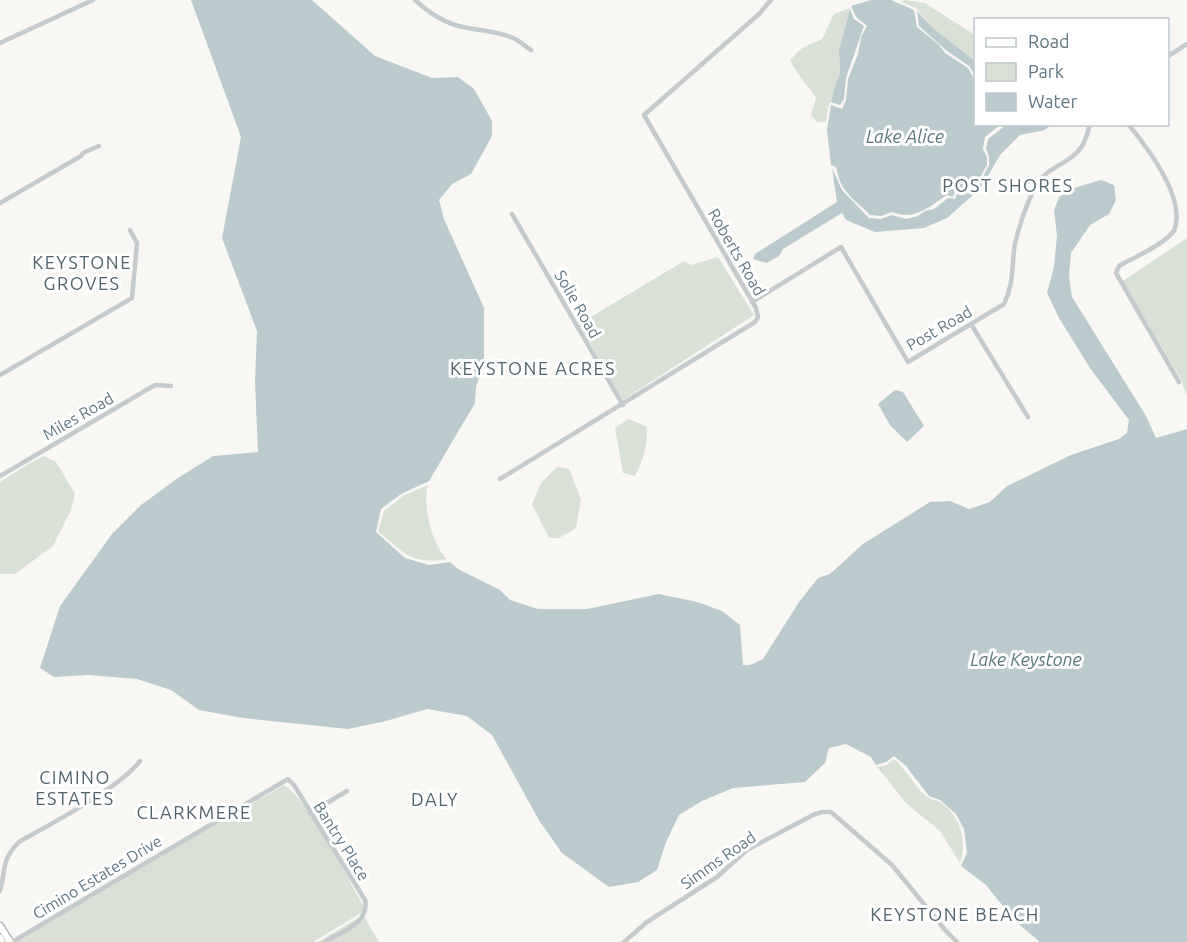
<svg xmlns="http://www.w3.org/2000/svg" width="1187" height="942" font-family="Ubuntu,sans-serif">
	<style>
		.green { fill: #d9e0d5 }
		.water { fill: #bbcacd }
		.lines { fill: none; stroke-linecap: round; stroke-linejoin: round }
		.secondary-casing { stroke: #b4bcc0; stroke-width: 9 }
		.minor { stroke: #c5cacd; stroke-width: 4.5 }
		.secondary { stroke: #fff; stroke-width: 6 }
		.labels { text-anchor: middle; stroke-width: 6; stroke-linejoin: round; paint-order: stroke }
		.street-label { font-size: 16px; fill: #607682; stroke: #fff }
		.water-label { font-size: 18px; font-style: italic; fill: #5a767d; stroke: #fff }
		.neighbourhood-label { font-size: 18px; letter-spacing: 1.5px; fill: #52636c; stroke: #fff }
	</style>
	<rect width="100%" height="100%" fill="#f8f7f4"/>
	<path class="green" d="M904,0L925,3L975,35V61L933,28L916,8L901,2Z
		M850,8L839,50L840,73L834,88L831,102L829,104L826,122H817L811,115L816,98C808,85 796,74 790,60L802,48L822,39L834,14Z
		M1187,238V395L1182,384L1183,383L1123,281Z
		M718,257L754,315L623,400L579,324L684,261L691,265Z
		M629,419L647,427C648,445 643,460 635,476L623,473L615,428Z
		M44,456L56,462L75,494L70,512L53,546L15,574H0V482L30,463Z
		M557,467L569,469L581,499L576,528L559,538H549L532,504L541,483Z
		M428,485C422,504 432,545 447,559C412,565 403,553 378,531L384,511L403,496Z
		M894,759C907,770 918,792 929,798C931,800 935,800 938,801C960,813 968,842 960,863L940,831L907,804L877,767L887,765Z
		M284,785C308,799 350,883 366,910L313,942H16C102,885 195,837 284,785Z
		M363,915L379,942H318Z"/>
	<path class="water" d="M191,0H312L375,56L432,78L458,77L474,89L492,121V136L471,174L452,184L439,200L444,219L484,308V363L476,387L475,403L429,481L401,494L381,509L376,532L405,558L429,565L450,562L458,569L500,590L510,600L538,609H587L659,594L697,602L722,611L740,625L743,665H750L763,659L799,602L818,578L830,574L863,544L930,502L950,501L969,509L990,502L1007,486L1071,455L1119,439L1127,433L1129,420L1090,368L1059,318L1047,293L1054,267L1057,236L1054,210L1059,197L1074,188L1101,180L1114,185L1116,200L1109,214L1090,225L1071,253L1069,276L1072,297L1146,416L1156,438L1187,429V942H1040L1015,921L986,885L961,866L967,853L964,829L956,814L940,800L929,796L906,766L894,756L886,762L876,765L871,757L846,744L829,748L825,763L805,782L733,788L702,801L679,815L666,842L657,870L638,882L609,887L562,853L540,822L492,735L467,716L427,709L386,721L348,729L243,718L199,710L171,690L137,679L89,675L54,677L40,668L60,606L112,534L141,505L178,478L213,456L258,452L255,382L257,331L222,238L241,137Z
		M871,0H891L914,10L917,27L938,44L945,53L968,68L973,77L975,78L976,124L1000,125L985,137L983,149L987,157V165L977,183C970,180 965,183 959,181L953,197L947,195C928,207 915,221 892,212L881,216L870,215C862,206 852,200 845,190C840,184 838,175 836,167L831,165L827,129L831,105L842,109L846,100L848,79L858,54L861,37L867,26L856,17L851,6Z
		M850,9L854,19L864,26L846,78L844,99L840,105L831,102L834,88L840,73L839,50Z
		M917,11L933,28L975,61V75L969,66L947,51L919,26Z
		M1006,125H1050L1045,130L1020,135L1000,155L980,189L947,218L924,228L875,232L846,220L842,213L783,249L779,256L767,263L753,259L755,254L837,202L832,168L842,190L869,218L881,219L892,215L906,219L918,216L925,211L934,209L948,198L955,199L960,184L979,185L989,165V157L986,149L988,139Z
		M895,390L903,392L924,426L907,442L890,425L878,404Z"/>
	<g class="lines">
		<defs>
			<path id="secondary" d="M0,926L10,942
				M0,938L2,942"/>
		</defs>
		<use href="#secondary" class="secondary-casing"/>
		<path class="minor" d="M415,0C427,11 439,20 455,25C474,31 497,30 515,39C521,42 526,47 531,50
			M0,43L93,0
			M1168,56L1187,44
			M1128,124C1147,147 1187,199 1174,231C1163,245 1135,257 1119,266L1116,273L1179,382
			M0,203L81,156L83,153L99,146
			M512,214L623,405
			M752,302L841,247L908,362L1004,304C1013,286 1012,270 1014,250C1016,234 1028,199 1037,184C1048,166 1072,163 1082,146C1086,140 1088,131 1090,124
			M971,324L1028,417
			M0,375L132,298L137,243L130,230
			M0,476L155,385L171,386
			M500,479L755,322L758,317L756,308L644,115L759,14L771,0
			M310,813L347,791
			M0,891C6,869 1,860 19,842C52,823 118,789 140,761
			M12,942L288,779L294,785L365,900C370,923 341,932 325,942
			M624,942L647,922L717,877L747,850L813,815L822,812H831L892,865L945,930L957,942"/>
		<use href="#secondary" class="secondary"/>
	</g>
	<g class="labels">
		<g class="street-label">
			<text transform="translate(737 252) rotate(60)" y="6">Roberts Road</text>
			<text transform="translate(578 304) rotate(60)" y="6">Solie Road</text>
			<text transform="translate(939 328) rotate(-30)" y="6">Post Road</text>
			<text transform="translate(78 416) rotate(-30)" y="6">Miles Road</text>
			<text transform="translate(342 841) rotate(58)" y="6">Bantry Place</text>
			<text transform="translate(718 860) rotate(-35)" y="6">Simms Road</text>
			<text transform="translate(97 877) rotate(-31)" y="6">Cimino Estates Drive</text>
		</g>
		<g class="water-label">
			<text x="905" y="143">Lake Alice</text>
			<text x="1026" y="666">Lake Keystone</text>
		</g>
		<g class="neighbourhood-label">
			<text x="1008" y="192">POST SHORES</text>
			<text x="82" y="269">KEYSTONE<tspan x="82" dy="21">GROVES</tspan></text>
			<text x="533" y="375">KEYSTONE ACRES</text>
			<text x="75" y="784">CIMINO<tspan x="75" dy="21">ESTATES</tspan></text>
			<text x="435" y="806">DALY</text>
			<text x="194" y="819">CLARKMERE</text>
			<text x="955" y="921">KEYSTONE BEACH</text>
		</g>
	</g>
	<rect x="974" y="18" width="195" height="108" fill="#ffffff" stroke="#bfc8cd" stroke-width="1.5"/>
	<rect x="986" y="38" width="30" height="9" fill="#ffffff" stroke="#bfc8cd" stroke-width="1.5"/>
	<text x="1028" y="48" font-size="18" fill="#607682">Road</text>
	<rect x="986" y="63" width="30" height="18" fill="#d9e0d5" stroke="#bfc8cd" stroke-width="1.5"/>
	<text x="1028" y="78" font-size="18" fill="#607682">Park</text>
	<rect x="986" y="93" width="30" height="18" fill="#bbcacd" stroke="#bfc8cd" stroke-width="1.5"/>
	<text x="1028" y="108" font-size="18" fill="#607682">Water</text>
</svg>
